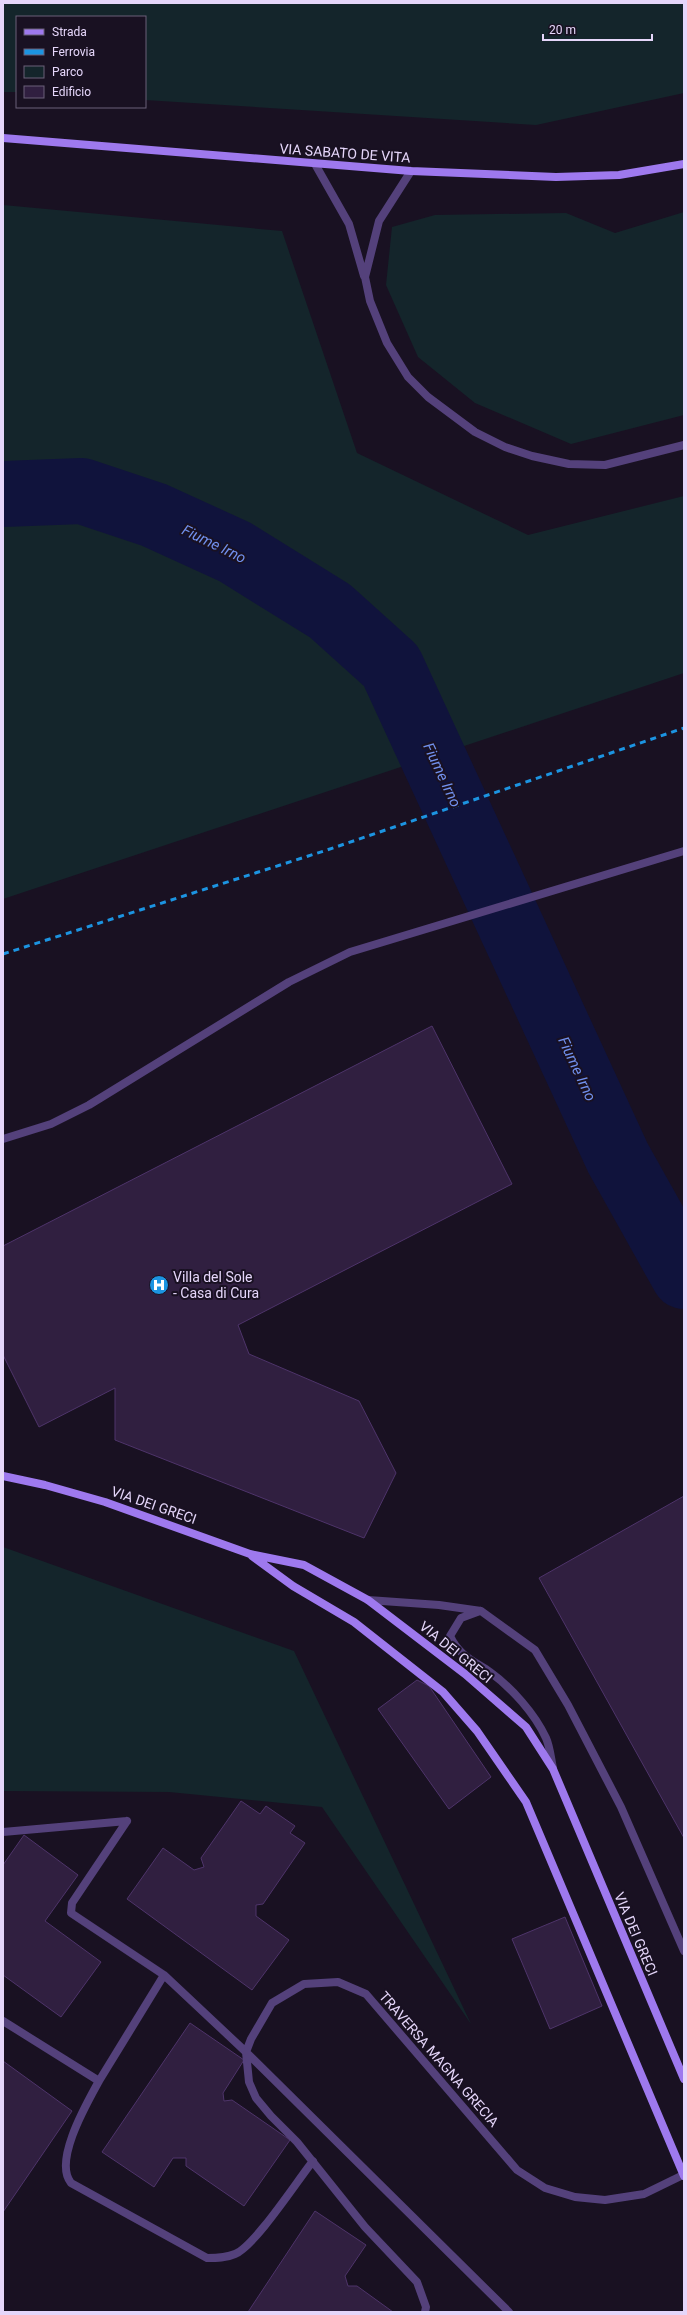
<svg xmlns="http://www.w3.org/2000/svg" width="687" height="2315" font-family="Roboto,sans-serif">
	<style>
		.green { fill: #14252b }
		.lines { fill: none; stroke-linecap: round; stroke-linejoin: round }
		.river { stroke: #10133c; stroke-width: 66 }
		.building { fill: #301f40; stroke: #4e346a }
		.lane { stroke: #54417b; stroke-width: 8 }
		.street { stroke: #54417b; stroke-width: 8 }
		.secondary { stroke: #9e79ee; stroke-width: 8 }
		.rail { stroke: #1c94e1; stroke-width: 3; stroke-dasharray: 6 5; stroke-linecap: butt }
		.labels { text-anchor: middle; stroke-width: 4; stroke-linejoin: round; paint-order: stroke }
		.street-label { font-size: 14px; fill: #e5d6fa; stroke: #191122 }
		.poi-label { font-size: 14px; fill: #e5d6fa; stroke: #191122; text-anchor: start }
		.water-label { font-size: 15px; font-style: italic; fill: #7190ed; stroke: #191122 }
	</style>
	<rect width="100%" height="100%" fill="#191122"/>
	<path class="green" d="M3,3H684V93L536,125L145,100V17H17V92H3Z
		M3,205L282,231L357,453L528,535L684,496V673L3,899Z
		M684,212V415L571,444L475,403L418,357L386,285L392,227L435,215L566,213L615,233Z
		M3,1547L294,1651L471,2024L322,1807L169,1792L3,1791Z"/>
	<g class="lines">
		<path class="river" d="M3,494L82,491L154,515L235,552L330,611L391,666L618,1158L684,1276"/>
	</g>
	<path class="building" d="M432,1026L512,1184L238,1325L249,1354L359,1401L396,1473L364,1538L115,1440V1388L39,1427L3,1355V1246Z
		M684,1496V1838L539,1578Z
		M417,1680L429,1686L491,1777L449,1809L378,1709Z
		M241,1801L260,1814L266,1806L295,1826L290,1833L305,1843L263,1904L256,1905V1916L289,1940L252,1990L127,1899L163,1848L194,1870L204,1867L201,1858Z
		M24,1835L78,1875L45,1921L101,1962L61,2017L3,1975V1865Z
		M565,1917L602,2006L550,2029L512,1939Z
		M190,2023L244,2060L223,2093L224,2101L232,2100L290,2140L244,2206L186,2166V2158H173L154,2187L102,2152Z
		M3,2061L72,2111L3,2212Z
		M315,2211L366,2245L345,2276L348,2286H357L393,2312H248Z"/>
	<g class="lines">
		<path class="lane" d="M368,1600L439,1605L481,1611L535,1650L568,1705L621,1807L684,1951
			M480,1611L461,1618L450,1636C459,1656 474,1661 490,1672C512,1688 535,1714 546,1738C550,1747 551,1759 553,1768"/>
		<path class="street" d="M315,164L349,224L364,276
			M411,171L379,221L365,277L370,301L387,343L408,377L428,397L475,432L505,447L532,456L569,464L605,465L684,445
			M3,1139L51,1124L89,1105L289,982L350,952L684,851
			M127,1821L72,1903L71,1913L164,1975L246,2052L509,2312
			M3,1832L127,1821
			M3,2021L99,2081L164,1975
			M99,2081C87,2103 53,2161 71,2183L207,2258C217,2258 226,2258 235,2254C255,2246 297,2181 313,2161
			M425,2312L426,2307L417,2282L365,2227L297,2142L271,2116L256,2098L249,2082L246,2052L251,2039L272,2003L304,1984L338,1982L366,1994L517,2170L545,2188L575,2197L605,2200L644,2194L683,2175"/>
		<path class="secondary" d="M3,138L411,171L556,177L619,175L684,164
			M3,1476L45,1485L105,1502L250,1554L304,1565L368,1600L465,1674L526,1727L553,1769L684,2079
			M252,1556L293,1586L354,1622L443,1692L477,1731L526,1802L684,2176"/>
		<path class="rail" d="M3,954L327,850L684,728"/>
	</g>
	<defs>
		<symbol id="hospital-disc" viewBox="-11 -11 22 22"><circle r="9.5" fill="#1c94e1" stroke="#191122"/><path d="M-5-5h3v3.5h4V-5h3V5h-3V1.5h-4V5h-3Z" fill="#fff"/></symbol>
	</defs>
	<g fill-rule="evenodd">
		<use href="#hospital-disc" x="148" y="1274" width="22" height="22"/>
	</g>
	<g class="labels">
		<g class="street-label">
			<text transform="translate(345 153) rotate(4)" y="5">VIA SABATO DE VITA</text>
			<text transform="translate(154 1505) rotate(19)" y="5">VIA DEI GRECI</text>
			<text transform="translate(456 1652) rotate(39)" y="5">VIA DEI GRECI</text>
			<text transform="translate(636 1934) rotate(67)" y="5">VIA DEI GRECI</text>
			<text transform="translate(439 2059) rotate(49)" y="5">TRAVERSA MAGNA GRECIA</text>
		</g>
		<g class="poi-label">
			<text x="173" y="1282">Villa del Sole<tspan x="173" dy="16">- Casa di Cura</tspan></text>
		</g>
		<g class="water-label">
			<text transform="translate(214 544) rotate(26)" y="5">Fiume Irno</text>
			<text transform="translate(442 775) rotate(65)" y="5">Fiume Irno</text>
			<text transform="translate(577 1069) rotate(65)" y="5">Fiume Irno</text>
		</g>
	</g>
	<rect width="687" height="2315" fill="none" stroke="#e5d6fa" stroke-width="8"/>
	<rect x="16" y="16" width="130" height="92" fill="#191122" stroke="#6b6078"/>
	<rect x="24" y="29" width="20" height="6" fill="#9e79ee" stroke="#6b6078"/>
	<text x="52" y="36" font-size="12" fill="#e5d6fa">Strada</text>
	<rect x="24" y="49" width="20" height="6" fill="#1c94e1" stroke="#6b6078"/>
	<text x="52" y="56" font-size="12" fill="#e5d6fa">Ferrovia</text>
	<rect x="24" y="66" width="20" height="12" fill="#14252b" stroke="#6b6078"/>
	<text x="52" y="76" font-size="12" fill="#e5d6fa">Parco</text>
	<rect x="24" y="86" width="20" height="12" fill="#301f40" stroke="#6b6078"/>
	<text x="52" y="96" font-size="12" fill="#e5d6fa">Edificio</text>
	<path d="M543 34v6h109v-6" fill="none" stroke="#e5d6fa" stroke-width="2"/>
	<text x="549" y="34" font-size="12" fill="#e5d6fa" stroke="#191122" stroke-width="3" paint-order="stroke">20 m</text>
</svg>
